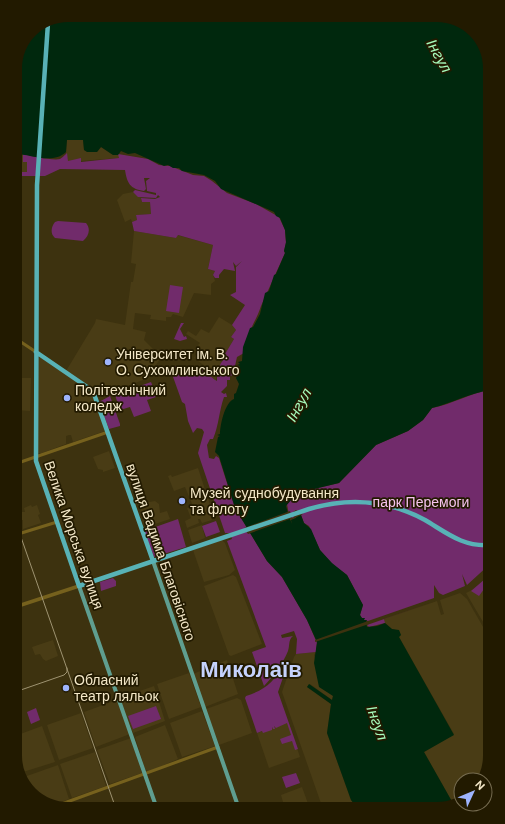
<svg xmlns="http://www.w3.org/2000/svg" width="505" height="824" font-family="'DM Sans',sans-serif">
	<style>
		.built { fill: #493c15 }
		.green { fill: #712b6b }
		.water { fill: #00280d }
		.pier { fill: #3d320f }
		.lines { fill: none; stroke-linecap: round; stroke-linejoin: round }
		.tertiary { stroke: #76611d; stroke-width: 3 }
		.secondary { stroke: #76611d; stroke-width: 3.5 }
		.primary { stroke: #5f9e90; stroke-width: 4 }
		.trunk { stroke: #58b2b6; stroke-width: 4.5 }
		.tram { stroke: #9e9371; stroke-width: 1 }
		.poi-dot { fill: #9eb4fd; stroke: #221a00; stroke-width: 1.5 }
		.labels { text-anchor: middle; stroke-width: 3.5; stroke-linejoin: round; paint-order: stroke }
		.poi-label { font-size: 14px; fill: #f4e8c8; stroke: #221a00; text-anchor: start }
		.park-label { font-size: 14px; fill: #f6c3ee; stroke: #221a00 }
		.street-label { font-size: 14px; fill: #f4e8c8; stroke: #221a00 }
		.water-label { font-size: 15px; font-style: italic; fill: #a7fcbc; stroke: #221a00 }
		.town-label { font-size: 22px; font-weight: bold; fill: #c5d2fc; stroke: #221a00 }
	</style>
	<rect width="100%" height="100%" fill="#3d320f"/>
	<path class="built" d="M67,140H83L84,150L97,152L101,147L113,155H119V158L68,162L66,152Z
		M15,154H23L28,162L27,173L15,172Z
		M133,192L141,198L142,202H150L151,214L136,215L137,220L132,222L131,219L125,222L117,200L123,194Z
		M134,231L176,238L177,235L213,245L208,269L215,271L213,275L215,281L211,284V295L194,293L183,317L173,314L171,317H166V321L150,319L151,315L135,313L133,329L146,332L144,340L161,357L148,378L99,397L66,371L95,323L96,319L125,325L131,282H133L136,264L131,263Z
		M219,317L232,325L236,330L231,337L234,339L225,354L227,355L221,363L217,371L216,381L202,370L205,366L194,358L200,347L198,345L200,343L186,334L188,331L196,336L201,329L209,333Z
		M40,357L92,391L105,431L73,442L71,435H69L66,436V444L42,453H38V358Z
		M16,378H31L30,411L17,410L18,401L15,399Z
		M109,451L115,468L103,472V470L98,469L93,457Z
		M198,468L213,514L210,515L212,520L202,523L200,519H198L199,523L187,528L185,521L191,518L187,508L193,506L185,487L174,491L168,476L171,475L172,477Z
		M155,501L159,504L160,513L167,511L170,519L146,527L138,504Z
		M31,505L32,507L37,505L40,514L38,515L41,523L23,529V520H20L18,512H25L24,508Z
		M202,525L205,538L192,543L188,530Z
		M222,540L225,543L235,570L229,575L204,582L193,550Z
		M490,574V625L486,627L466,593L476,588Z
		M233,575L236,577L262,644L231,656L229,655L204,586Z
		M460,593L467,599L490,639V756L483,780H461V803L454,805L424,752L454,734L399,637L401,635L399,631L392,629L385,623L384,619L437,601L441,615L444,614L440,600Z
		M53,640L58,656L46,661L43,659L40,654L35,655L32,647Z
		M316,652L314,655L316,663L333,696L332,700L310,684L307,687L331,704L327,733L351,800L358,809H323L282,692L294,657L296,654Z
		M227,660L238,694L205,707L193,674Z
		M189,673L201,707L169,719L157,684Z
		M154,686L165,721L133,733L120,698Z
		M237,698L241,700L252,733L219,745L206,709Z
		M117,700L130,734L96,747L84,712Z
		M202,711L215,746L182,757L170,723Z
		M81,713L93,748L59,760L47,725Z
		M288,722L300,757L269,768L257,733Z
		M165,725L178,759L148,772L145,769L135,737Z
		M42,726L55,762L23,772L15,752V736Z
		M131,738L142,773L110,784L97,750Z
		M95,752L106,786L72,798L60,764Z
		M58,765L69,799L55,805L39,800L28,788L24,777Z
		M302,787L310,809H285L281,795Z"/>
	<path class="green" d="M67,153L68,161L81,158V162L119,158L118,154L148,159L159,165L170,166L193,175L204,176L212,181L227,193L256,204L279,217L285,230L286,243L284,251L285,253L261,306C256,322 245,335 244,353L237,357L233,375L230,376V380H227V386L221,392L224,394L226,393L227,397H224C219,411 219,425 213,439H210L207,445L209,458L214,459L216,456L219,458L235,508L267,561L282,577L307,620L317,643L316,652L296,654L297,639L294,631L281,635L282,638L293,636C288,640 290,645 288,651C283,664 273,676 264,686L252,652L266,647L227,541L232,539L230,533H225L198,453L204,432L202,429L197,428L193,433L188,421L185,404L182,402L172,374L175,366C181,369 190,366 198,368C205,370 210,377 217,381V371L221,363L227,355L225,354L234,339L231,337L236,330L232,325L245,305L230,295L236,292V267L242,261L236,266L233,262L235,271L224,269L219,275V278H215L213,275L215,271L208,269L213,245L178,235L176,238L134,231L132,222L137,220L136,215L151,214L150,202H142L141,198L155,199L160,197L158,195L156,198L138,197L133,192L135,190L156,195V193L147,191L146,181L150,178H158H144L146,189L144,191C130,189 127,183 125,170L60,169L45,176H15V172H27V162H23V154C30,156 54,161 60,159C62,158 66,154 67,153Z
		M58,221L86,223C91,229 89,236 83,241L55,238C50,234 51,227 55,222Z
		M170,285L183,287L179,313L166,311Z
		M181,323H184L180,329L184,337L186,336L187,339L180,341L174,339Z
		M151,382L153,387L150,388L153,389L156,397L147,400L151,411L134,417L130,407L120,410L115,395Z
		M490,390V564L467,585L462,574L465,586L443,595L439,593L434,585V598L368,621L363,620L360,615L363,605L347,575L332,564L320,550L309,526L304,523L301,515L290,520L287,504L292,499L314,489L339,483L376,445L408,431L423,420L432,408C453,404 470,393 490,390Z
		M110,396L120,424V426L109,429L99,402Z
		M178,519L186,547L154,557L144,531Z
		M216,521L220,532L206,537L202,526Z
		M113,578L116,581V586L101,591L100,582Z
		M485,579L489,582L479,596L471,591Z
		M436,601L384,619L385,623L369,627L367,625Z
		M285,664L287,666L278,692L298,749L295,750L292,741L282,744L280,739L291,735L287,723L276,728L274,726L275,729H273L272,727V730L263,733L262,731L257,733L245,698L246,696C267,689 273,682 285,664Z
		M156,706L161,719L133,729L128,716Z
		M36,708L40,720L31,724L27,712Z
		M296,773L300,783L286,788L282,777Z"/>
	<path class="water" d="M68,15H441L467,24L484,44L490,68V390C470,393 452,403 432,408L423,420L408,431L376,445L339,483L314,489L292,499L286,506L290,520L296,518L294,513L301,515L304,523L311,529L320,550L332,563L347,575L363,605L360,615L362,618H365L364,620H367L366,622L367,627L377,626L385,623L392,629L399,630L401,635L399,637L454,735L424,752L454,805L437,809H358L351,800L327,733L331,704L307,687L309,684L332,700L333,696L319,687L314,663L317,642L307,620L282,577L267,561L235,508L219,456L215,452L218,437L220,436L217,435L220,434C220,425 225,402 234,399V394L236,393L239,384L236,378L238,374H236L237,369L240,366L237,365L240,364L238,362L242,361L243,347L250,328L253,327L260,314L265,293L269,291L274,275L276,274L285,253L284,251L286,242L285,230L280,218L276,216L274,212L228,192L221,189L215,181L204,175L182,171L179,168H173L168,165L164,166L135,153L128,154L121,151L118,155H113L101,147L97,152H87L84,150L83,140H67L66,152C52,165 31,154 15,154V65L31,30Z"/>
	<path class="pier" d="M296,510L303,514L291,520L292,524L290,519L248,534L244,528L290,511L292,518L294,517L293,512Z
		M368,621L369,624L315,642V640Z"/>
	<g class="lines">
		<path class="tertiary" d="M15,338L36,352
			M15,464L108,432
			M15,535L57,522
			M56,806L218,747"/>
		<path class="secondary" d="M15,607L79,586"/>
		<path class="primary" d="M153,561L239,809
			M79,586L157,809"/>
		<path class="trunk" d="M48,23L37,185L36,461L79,586L309,509C349,497 388,500 425,520C447,533 463,547 490,545
			M36,352L93,391L153,561"/>
		<path class="tram" d="M15,520L116,809
			M15,692L64,675L67,672V668"/>
	</g>
	<g class="poi-dot">
		<circle cx="108" cy="362" r="4"/>
		<circle cx="67" cy="398" r="4"/>
		<circle cx="182" cy="501" r="4"/>
		<circle cx="66" cy="688" r="4"/>
	</g>
	<g class="labels">
		<g class="poi-label">
			<text x="116" y="359">Університет ім. В.<tspan x="116" dy="16">О. Сухомлинського</tspan></text>
			<text x="75" y="395">Політехнічний<tspan x="75" dy="16">коледж</tspan></text>
			<text x="190" y="498">Музей суднобудування<tspan x="190" dy="16">та флоту</tspan></text>
			<text x="74" y="685">Обласний<tspan x="74" dy="16">театр ляльок</tspan></text>
		</g>
		<g class="park-label">
			<text x="421" y="507">парк Перемоги</text>
		</g>
		<g class="street-label">
			<text transform="translate(74 535) rotate(71)" y="5">Велика Морська вулиця</text>
			<text transform="translate(161 552) rotate(71)" y="5">вулиця Вадима Благовісного</text>
		</g>
		<g class="water-label">
			<text transform="translate(439 56) rotate(61)" y="5">Інгул</text>
			<text transform="translate(299 405) rotate(-61)" y="5">Інгул</text>
			<text transform="translate(377 723) rotate(70)" y="5">Інгул</text>
		</g>
		<g class="town-label">
			<text x="251" y="677">Миколаїв</text>
		</g>
	</g>
	<path d="M0 0H505V824H0ZM68 22H437A46 46 0 0 1 483 68V756A46 46 0 0 1 437 802H68A46 46 0 0 1 22 756V68A46 46 0 0 1 68 22Z" fill="#221a00" fill-rule="evenodd"/>
	<g transform="translate(473 792) rotate(46)"><circle r="19" fill="#221a00" stroke="#766c50"/>
	<path d="M0-3L7 15L0 10L-7 15Z" fill="#9eb4fd"/>
	<text y="-6" font-size="11" font-weight="bold" text-anchor="middle" fill="#f4e8c8">N</text>
	</g>
</svg>
